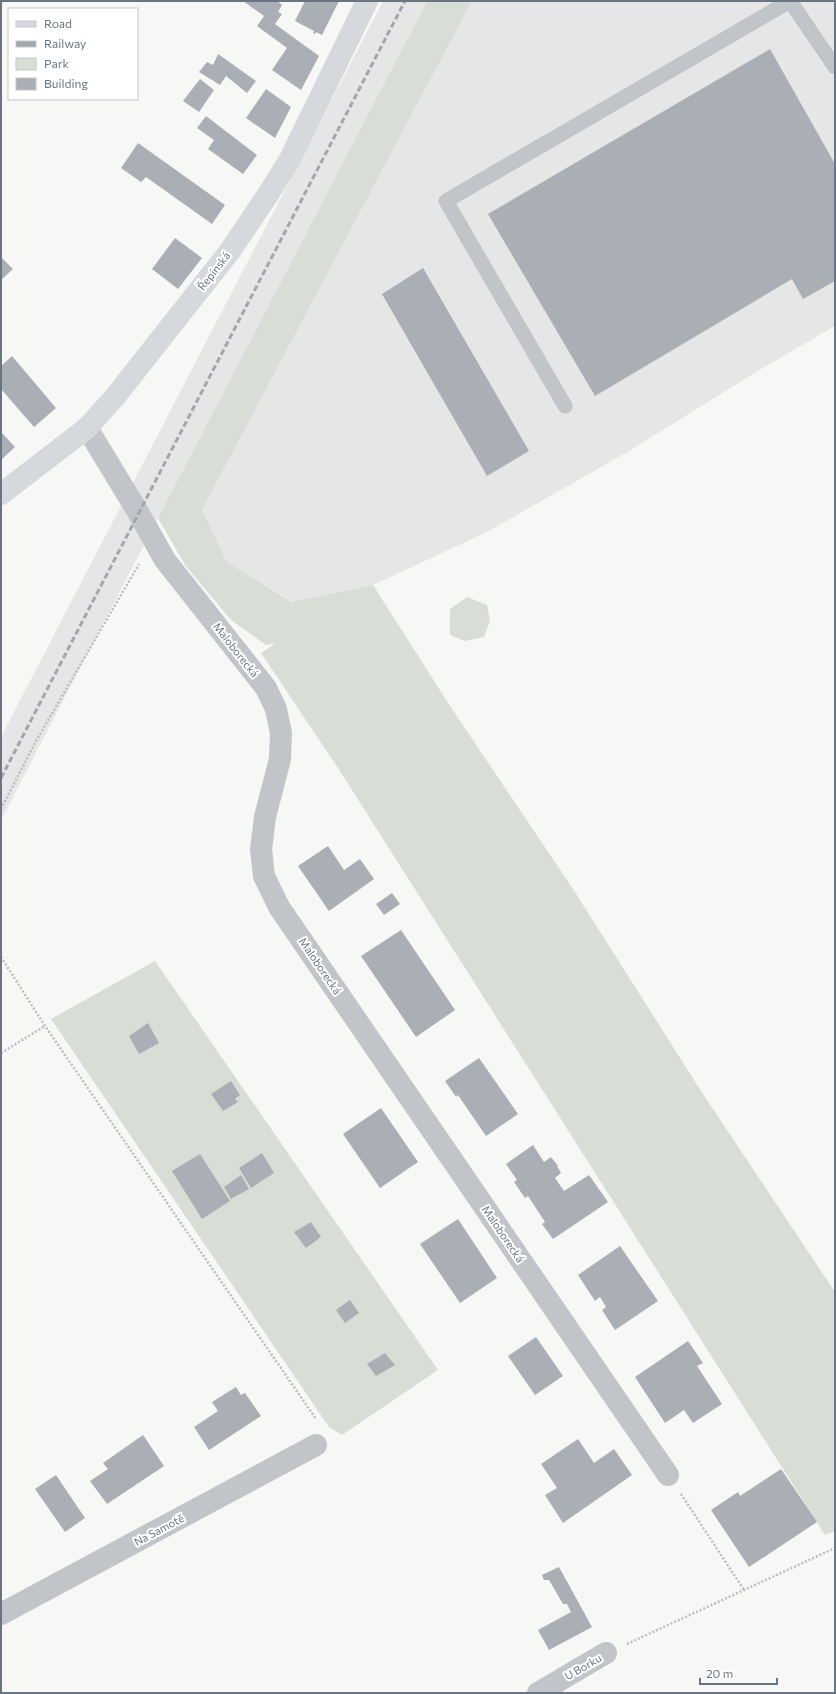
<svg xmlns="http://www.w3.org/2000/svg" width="836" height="1694" font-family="Commissioner,sans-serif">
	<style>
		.built { fill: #e5e6e5 }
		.green { fill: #d8ddd6 }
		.building { fill: #a9afb4 }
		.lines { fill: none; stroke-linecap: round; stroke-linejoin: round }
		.path { stroke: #bbbdc0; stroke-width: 2.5; stroke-dasharray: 2 2; stroke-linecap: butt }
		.lane { stroke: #c1c4c8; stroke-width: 15 }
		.street { stroke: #c1c4c8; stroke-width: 22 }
		.secondary { stroke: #d5d8dc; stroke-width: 22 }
		.rail { stroke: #a3a7ad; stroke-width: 3; stroke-dasharray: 6 3; stroke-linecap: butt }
		.labels { text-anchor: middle; stroke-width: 4; stroke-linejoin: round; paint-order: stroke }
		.street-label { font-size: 11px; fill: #697582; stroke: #fff }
	</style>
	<rect width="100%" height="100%" fill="#f7f7f5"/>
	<path class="built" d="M383,1H427L1,820V737Z
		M472,1H835V326L761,369L629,451L487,532L373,585L293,602L227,562L202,510Z"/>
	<path class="green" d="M427,1H472L202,510L227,562L292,602L373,585L452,709L573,889L701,1091L835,1292V1531L825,1535L338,768L261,653L275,644L266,645L231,620L185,565L158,518Z
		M467,597L487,605L490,621L484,637L465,641L450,635V609Z
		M155,961L438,1370L342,1435L329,1427L51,1019Z"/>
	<path class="building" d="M243,1H277L282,5L278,12L282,14L275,24L319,56L301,90L272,70L287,48L257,26L264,16Z
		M305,1H339L322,35L316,32L315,34L313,33L314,31L295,21Z
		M770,49L835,164V281L803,299L792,279L595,396L488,214Z
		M218,54L256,81L247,93L226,76L220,85L199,72L207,62L213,65Z
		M200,79L214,90L199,112L183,101Z
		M266,89L291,107L275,138L246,118Z
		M206,116L257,155L243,174L208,149L214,140L197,128Z
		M138,143L225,205L212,224L146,177L141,182L121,168Z
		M175,238L202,258L178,289L152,269Z
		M1,257L13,269L1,280Z
		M423,268L529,451L487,476L382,294Z
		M12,356L56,408L34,427L1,389V366Z
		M1,432L15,447L1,460Z
		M328,846L344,870L360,859L374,879L329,911L298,866Z
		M392,893L400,904L384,915L376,904Z
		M401,930L455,1010L416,1037L361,956Z
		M148,1023L159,1043L139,1054L129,1036Z
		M479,1058L518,1114L486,1136L458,1095L456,1097L445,1081Z
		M231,1081L240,1095L235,1099L238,1102L223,1111L211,1094Z
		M381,1108L418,1162L380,1188L343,1134Z
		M533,1145L544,1162L551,1157L558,1166H557L561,1173L555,1178L564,1191L589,1175L608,1202L553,1239L542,1224L545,1222L528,1196L525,1198L514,1182L517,1180L506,1164Z
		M262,1153L274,1173L251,1188L239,1168Z
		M200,1154L230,1201L202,1219L172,1171Z
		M241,1175L249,1189L231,1199L224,1187Z
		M458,1219L497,1278L460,1303L420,1244Z
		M311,1222L321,1237L306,1248L294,1232Z
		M620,1246L658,1301L615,1330L602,1310L606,1307L600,1297L595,1301L578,1275Z
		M350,1300L359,1313L345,1323L336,1310Z
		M536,1337L563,1376L535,1395L508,1356Z
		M688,1341L703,1363L697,1366L722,1404L693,1423L684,1410L665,1423L635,1377Z
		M385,1353L395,1365L376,1376L367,1364Z
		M236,1387L241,1395L245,1393L261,1416L209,1450L194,1427L218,1411L212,1402Z
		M143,1435L164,1466L107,1504L90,1481L108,1469L103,1463Z
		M578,1439L594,1463L614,1449L632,1475L563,1523L545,1495L557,1488L541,1464Z
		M781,1469L817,1522L749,1567L711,1510L738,1492L740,1496Z
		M56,1475L85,1518L65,1532L35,1489Z
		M559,1567L592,1627L549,1650L538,1630L571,1612L567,1604H563L549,1580H544L542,1575Z"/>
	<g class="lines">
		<path class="path" d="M1,809L36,741L139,564
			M1,957L45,1026L316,1419
			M1,1053L45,1026
			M681,1494L744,1590
			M627,1644L835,1548"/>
		<path class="lane" d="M565,406L446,201L790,1L835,67"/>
		<path class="street" d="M87,428L138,512L165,560L266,688L276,709L281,733L280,759L265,817L261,849L264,876L279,907L668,1475
			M1,1614L316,1445
			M538,1693L606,1653"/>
		<path class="secondary" d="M1,494L87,428L114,398L230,251L269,193L290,159L367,1"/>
		<path class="rail" d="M1,778L405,1"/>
	</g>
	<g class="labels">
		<g class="street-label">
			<text transform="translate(214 271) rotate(-52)" y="4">Řepínská</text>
			<text transform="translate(236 650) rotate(52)" y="4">Maloborecká</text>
			<text transform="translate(320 966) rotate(56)" y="4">Maloborecká</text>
			<text transform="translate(503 1234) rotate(56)" y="4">Maloborecká</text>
			<text transform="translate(159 1530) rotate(-28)" y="4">Na Samotě</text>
			<text transform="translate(583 1667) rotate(-30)" y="4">U Borku</text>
		</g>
	</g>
	<rect width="836" height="1694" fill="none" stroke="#697582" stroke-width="4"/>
	<rect x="8" y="8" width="130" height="92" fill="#ffffff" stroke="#c3c8cd"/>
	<rect x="16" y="21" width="20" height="6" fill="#d5d8dc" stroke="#c3c8cd"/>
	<text x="44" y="28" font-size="12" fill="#697582">Road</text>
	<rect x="16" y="41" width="20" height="6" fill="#a3a7ad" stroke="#c3c8cd"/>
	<text x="44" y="48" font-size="12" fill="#697582">Railway</text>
	<rect x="16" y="58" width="20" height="12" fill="#d8ddd6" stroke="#c3c8cd"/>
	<text x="44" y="68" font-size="12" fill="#697582">Park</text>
	<rect x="16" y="78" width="20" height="12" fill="#a9afb4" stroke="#c3c8cd"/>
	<text x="44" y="88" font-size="12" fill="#697582">Building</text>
	<path d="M700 1678v6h77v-6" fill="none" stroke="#697582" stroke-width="2"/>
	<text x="706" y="1678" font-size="12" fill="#697582" stroke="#ffffff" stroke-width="3" paint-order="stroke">20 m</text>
</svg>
